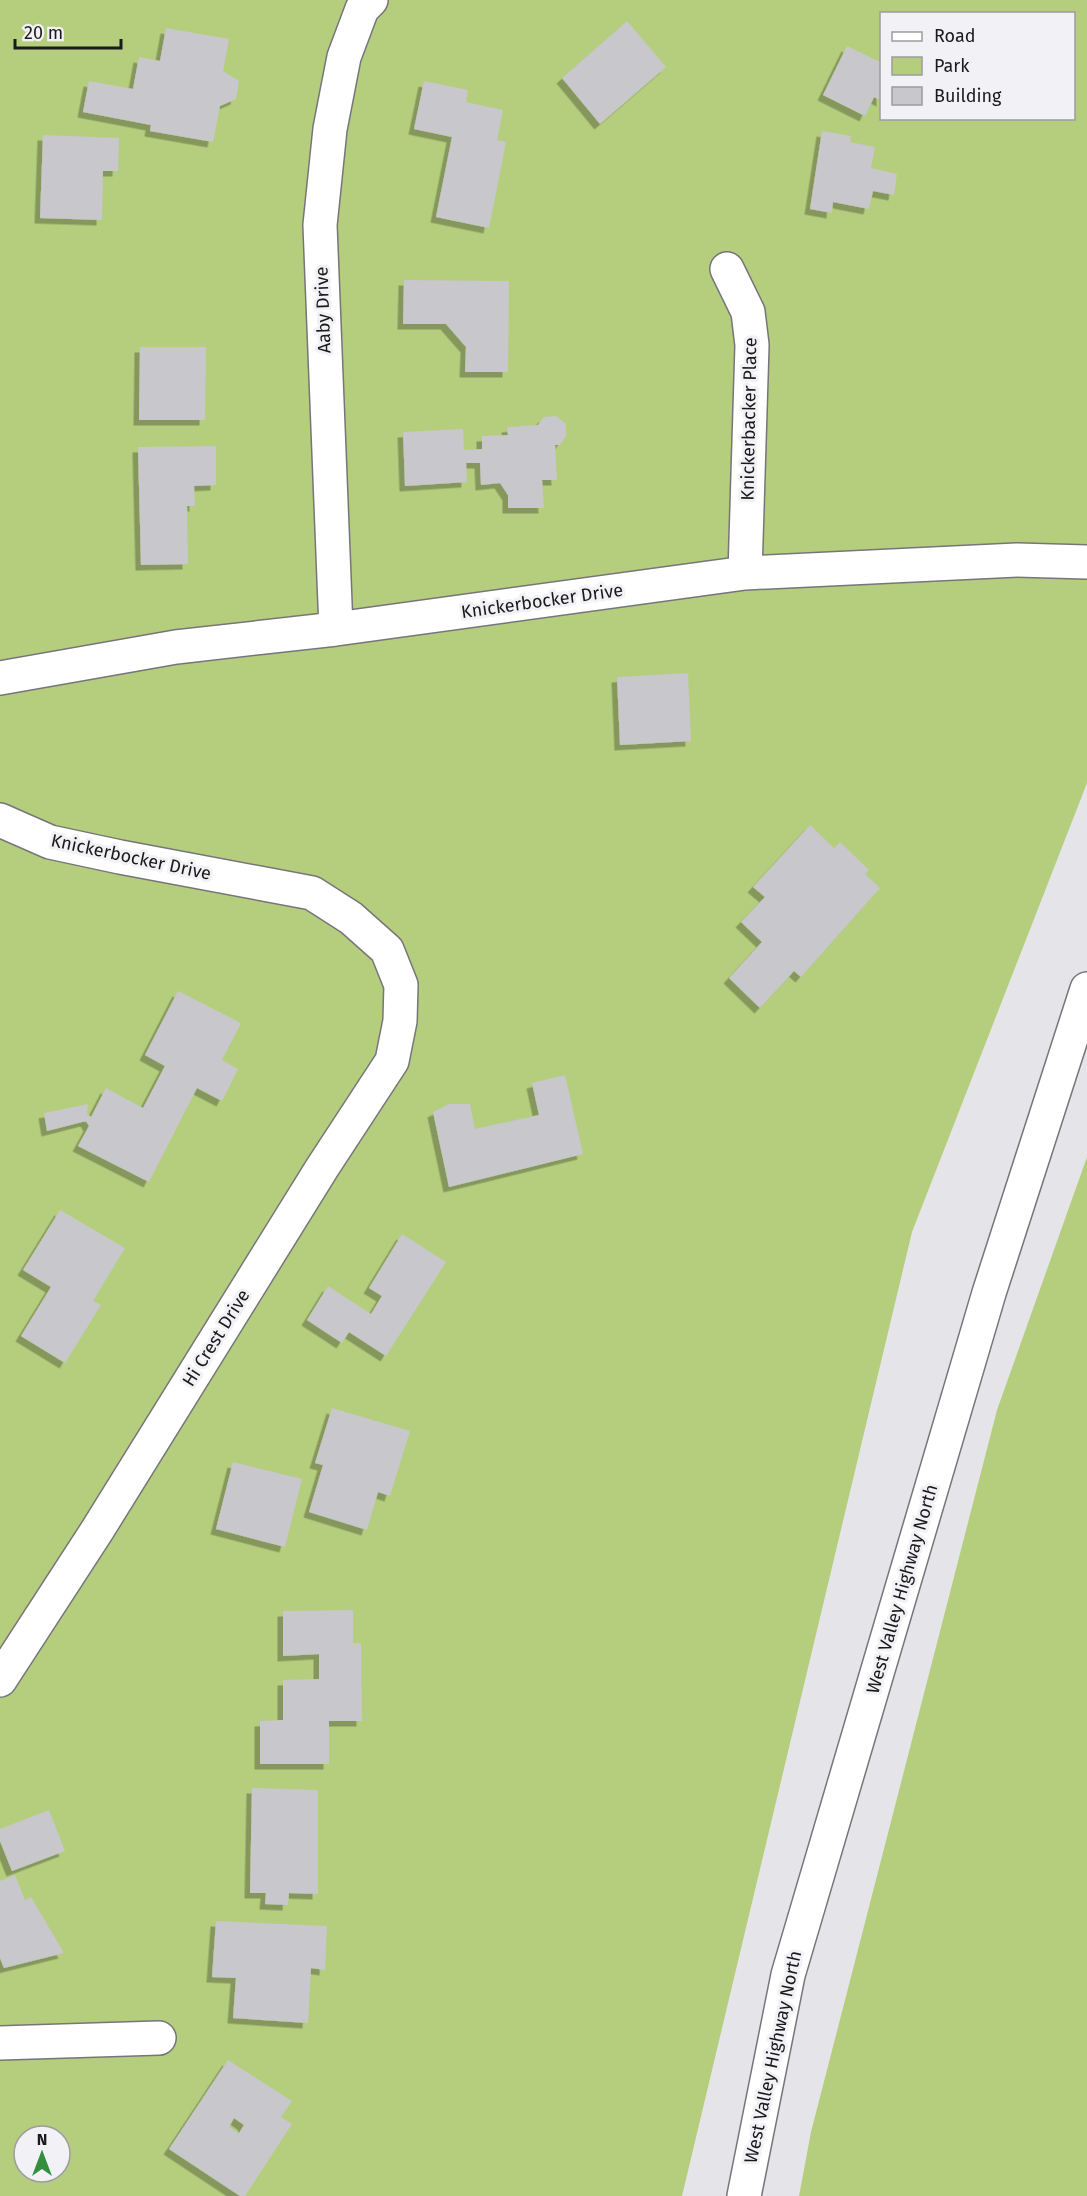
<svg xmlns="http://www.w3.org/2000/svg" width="1087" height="2196" font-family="'Fira Sans',sans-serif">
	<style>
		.green { fill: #b5ce7d; fill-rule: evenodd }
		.building { fill: #c7c7cc; fill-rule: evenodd; filter: url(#shadow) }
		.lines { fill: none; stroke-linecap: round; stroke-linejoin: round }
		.street-casing { stroke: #76757a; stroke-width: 36 }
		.secondary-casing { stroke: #76757a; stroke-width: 36 }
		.street { stroke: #fff; stroke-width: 33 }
		.secondary { stroke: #fff; stroke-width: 33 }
		.labels { text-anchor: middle; stroke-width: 6; stroke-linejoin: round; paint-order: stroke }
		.street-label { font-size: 18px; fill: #1a1a1b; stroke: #f2f2f6 }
	</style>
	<defs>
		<filter id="shadow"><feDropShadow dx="-5.5" dy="5.5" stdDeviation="0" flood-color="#0004"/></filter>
	</defs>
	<rect width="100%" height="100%" fill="#e5e4e9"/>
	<path class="green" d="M0,0H1087V783L912,1232L682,2196H0ZM882,14H1074V118H882ZM24,2136H60V2172H24Z
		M1087,1157V2196H799L811,2132L997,1410Z"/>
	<path class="building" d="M627,21L666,67L600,124L562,78Z
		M166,28L229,39L223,71L239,81L236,99L220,106L213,142L150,131L151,125L83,112L89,81L133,89L139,57L160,61Z
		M847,46L882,63V101L874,97L865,116L823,95Z
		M424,81L468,90L466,102L503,110L497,140L506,142L489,228L436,217L452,137L414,129Z
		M822,131L851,136L850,142L875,147L871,168L897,174L894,195L873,191L869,209L833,202L832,213L810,209Z
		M43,135L119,138L118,171H103L102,220L40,218Z
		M404,280L509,281L508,372H465L466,347L446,324H403Z
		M140,347H206L205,420H139Z
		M556,416L566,424V436L560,445H555L557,480H542L544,508H508V495L500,483L481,485L480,463H466L467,482L405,486L403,432L463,429L464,450L482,449V436L508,435L507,427L538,425L544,417Z
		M216,446V485L194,486L195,506H187L188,564L141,565L138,447Z
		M688,673L691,741L620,745L617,677Z
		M810,825L834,848L840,842L869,870L865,874L880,888L801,977L794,971L760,1008L729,978L762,942L741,922L765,897L753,887Z
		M178,991L241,1023L222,1060L238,1069L222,1101L197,1088L149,1182L78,1146L89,1126L86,1121L47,1131L44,1113L88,1104L87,1114L91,1117L106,1088L143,1108L165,1066L145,1055Z
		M565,1075L583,1154L449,1187L433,1112L449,1104H470L475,1129L539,1115L532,1083Z
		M60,1210L125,1248L93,1301L101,1305L65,1363L21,1336L51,1287L23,1270Z
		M402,1234L446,1262L386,1356L349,1332L342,1343L307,1320L328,1286L371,1314L382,1296L369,1288Z
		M332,1408L410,1431L390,1496L378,1492L367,1530L309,1512L323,1465L315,1463Z
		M233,1462L302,1479L285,1547L216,1529Z
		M353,1610V1643H361L362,1721H329V1764H260V1721L283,1720V1680L319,1679V1654L283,1656V1611Z
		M252,1788L318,1790V1894L289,1893L288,1905L265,1904L266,1893H250Z
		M49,1810L65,1851L12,1871L0,1841V1829Z
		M15,1875L25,1900L31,1897L64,1953L4,1968L0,1958V1881Z
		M216,1921L327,1926L325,1970L311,1968L308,2023L233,2018L236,1978L212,1977Z
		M228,2060L292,2101L281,2117L292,2124L245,2196H240L169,2149ZM234,2118L244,2125L239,2133L229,2127Z"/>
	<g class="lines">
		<defs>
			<path id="street" d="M727,269L748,312L752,345L745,573
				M336,629L320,225L330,129L344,57L362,9L371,0
				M0,678L176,647L336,629L745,573L1017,560L1087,562
				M0,820L50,842L120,857L312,893L351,918L387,950L401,985L400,1021L392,1061L322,1168L98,1529L0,1680
				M0,2043L159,2038"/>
			<path id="secondary" d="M744,2196L788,1975L989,1293L1087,989"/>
		</defs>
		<use href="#street" class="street-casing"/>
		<use href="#secondary" class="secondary-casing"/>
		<use href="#street" class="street"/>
		<use href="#secondary" class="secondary"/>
	</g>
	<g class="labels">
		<g class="street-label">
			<text transform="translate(323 310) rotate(-92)" y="6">Aaby Drive</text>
			<text transform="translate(749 419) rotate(-89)" y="6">Knickerbacker Place</text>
			<text transform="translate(542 601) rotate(-8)" y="6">Knickerbocker Drive</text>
			<text transform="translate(131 857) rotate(12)" y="6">Knickerbocker Drive</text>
			<text transform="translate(216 1338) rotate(-58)" y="6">Hi Crest Drive</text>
			<text transform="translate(902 1589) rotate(-74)" y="6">West Valley Highway North</text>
			<text transform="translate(773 2057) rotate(-78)" y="6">West Valley Highway North</text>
		</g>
	</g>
	<rect x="880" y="12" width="195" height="108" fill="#f2f2f6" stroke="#9c9c9e" stroke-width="1.5"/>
	<rect x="892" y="32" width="30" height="9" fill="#ffffff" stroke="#9c9c9e" stroke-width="1.5"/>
	<text x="934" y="42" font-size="18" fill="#1a1a1b">Road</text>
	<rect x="892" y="57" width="30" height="18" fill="#b5ce7d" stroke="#9c9c9e" stroke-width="1.5"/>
	<text x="934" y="72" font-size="18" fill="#1a1a1b">Park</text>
	<rect x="892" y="87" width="30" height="18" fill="#c7c7cc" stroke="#9c9c9e" stroke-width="1.5"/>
	<text x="934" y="102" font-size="18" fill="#1a1a1b">Building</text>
	<g transform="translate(42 2154)"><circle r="28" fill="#f2f2f6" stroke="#9c9c9e" stroke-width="1.5"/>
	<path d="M0-4.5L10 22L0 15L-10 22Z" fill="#348e3f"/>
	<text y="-9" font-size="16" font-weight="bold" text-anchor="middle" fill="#1a1a1b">N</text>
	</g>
	<path d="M15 39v9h106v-9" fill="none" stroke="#1a1a1b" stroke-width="3"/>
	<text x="24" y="39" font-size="18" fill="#1a1a1b" stroke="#f2f2f6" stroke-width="4.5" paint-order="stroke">20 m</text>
</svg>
